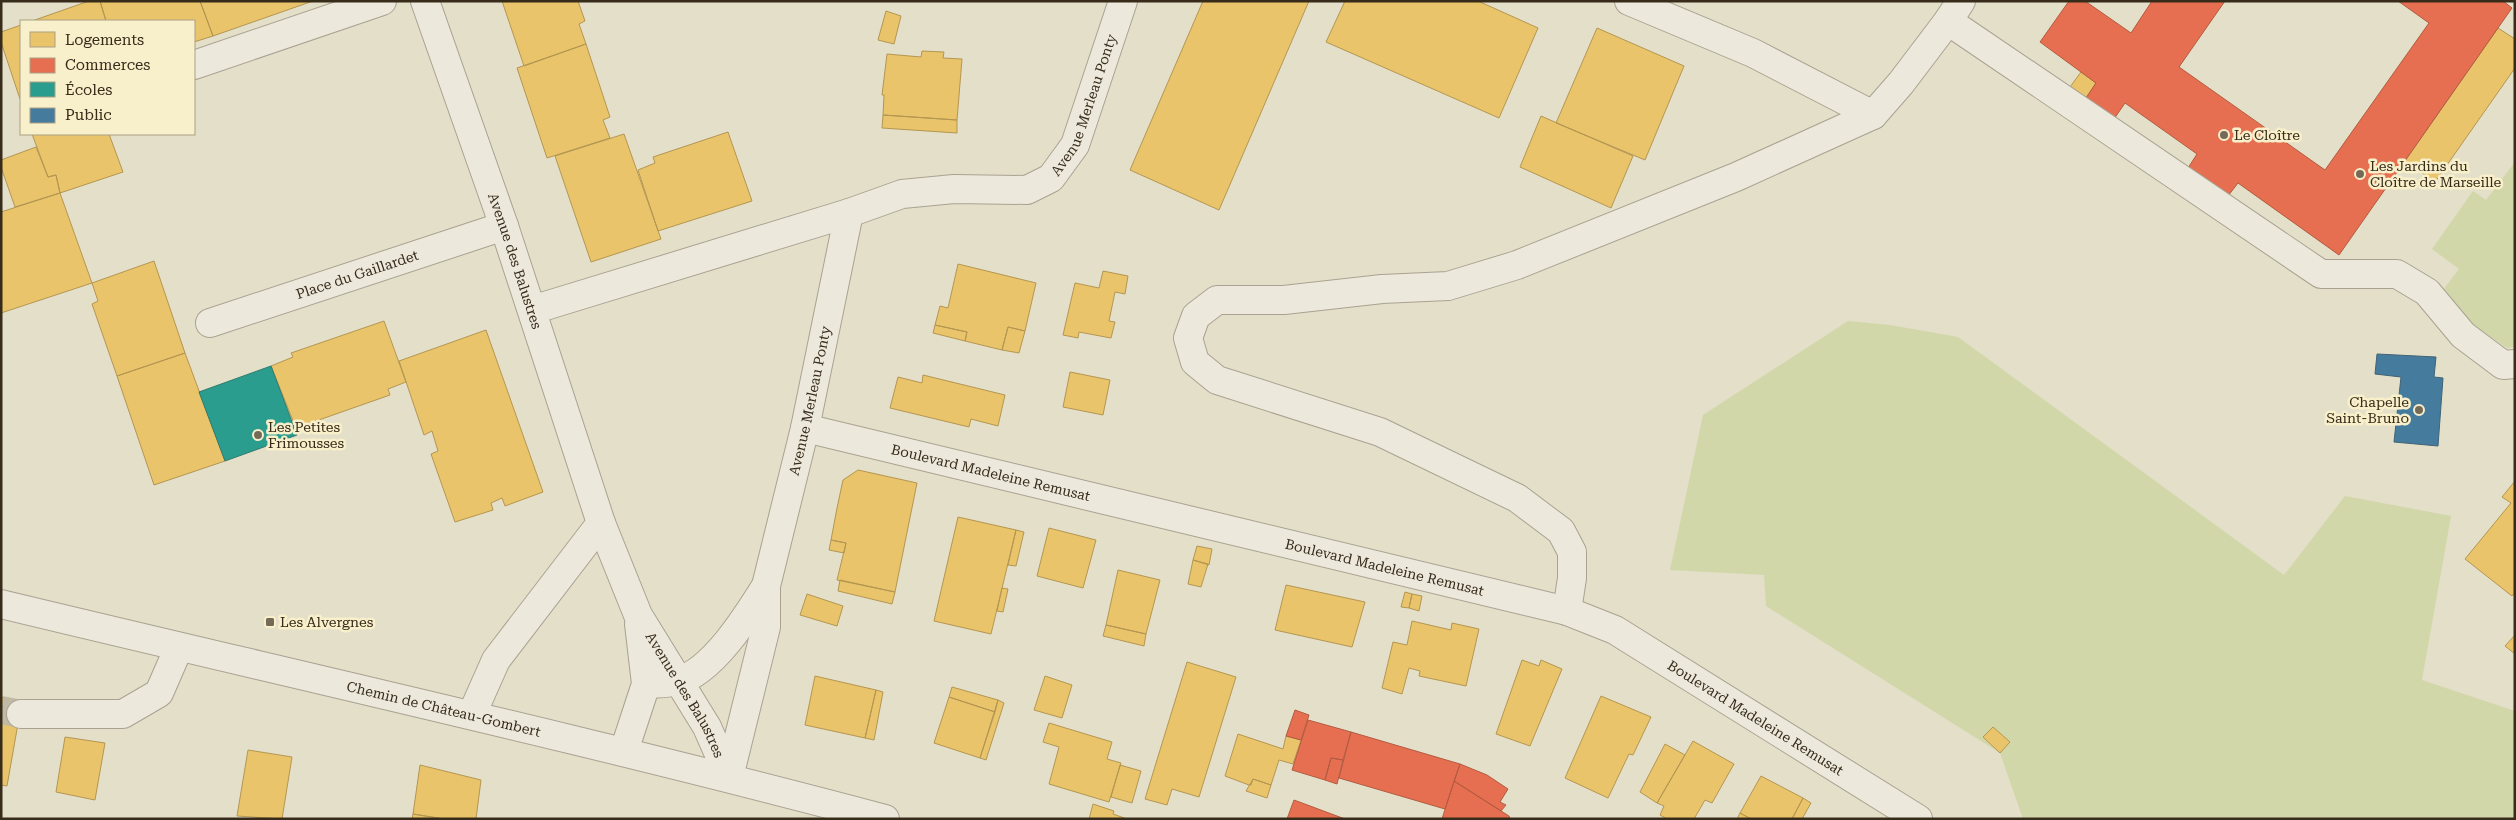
<svg xmlns="http://www.w3.org/2000/svg" width="2516" height="820" font-family="'Roboto Serif',serif">
	<style>
		.green { fill: #d1d7a9 }
		.homes { fill: #e9c46a; stroke: #b49652 }
		.shops { fill: #e76f51; stroke: #b25b40 }
		.schools { fill: #2a9d8f; stroke: #2e7b6c }
		.public { fill: #457b9d; stroke: #416376 }
		.lines { fill: none; stroke-linecap: round; stroke-linejoin: round }
		.minor-tunnel { stroke: #c1bba5; stroke-width: 28; stroke-dasharray: 28 14; stroke-linecap: butt }
		.minor-casing { stroke: #a9a292; stroke-width: 30 }
		.minor { stroke: #ece8db; stroke-width: 28 }
		.poi-dot { fill: #746a57; stroke: #f8efcb; stroke-width: 2 }
		.labels { text-anchor: middle; stroke-width: 5; stroke-linejoin: round; paint-order: stroke }
		.street-label { font-size: 14px; fill: #372b1a; stroke: #f8efcb }
		.poi-label { font-size: 14px; fill: #372b1a; stroke: #f8efcb; text-anchor: start }
	</style>
	<rect width="100%" height="100%" fill="#e4dfc8"/>
	<path class="green" d="M2515,162V347L2507,348L2470,323L2443,290L2459,269L2432,249L2473,191L2486,200Z
		M1848,321L1890,325L1958,337L2284,575L2345,496L2451,516L2422,680L2515,711V819H2023L2000,753L1766,606L1764,575L1670,570L1703,415Z"/>
	<path class="homes" d="M89,1H100L106,21H32Z
		M100,1H200L213,36L194,42V21H106Z
		M200,1H313L213,36Z
		M502,1H578L585,21L579,24L586,44L524,66Z
		M1203,1H1309L1219,210L1130,170Z
		M1345,1H1478L1538,28L1499,118L1326,42Z
		M886,11L901,16L894,44L878,40Z
		M21,25V99H20L1,42V32Z
		M1597,28L1684,66L1645,160L1556,123Z
		M2498,28L2515,39V68L2435,182L2405,161Z
		M586,44L610,117L603,120L610,138L547,158L517,68Z
		M922,51L944,52L943,58L962,59L957,120L883,115L884,95H882L887,54L921,57Z
		M2081,72L2096,83L2086,98L2070,87Z
		M883,115L957,120V133L882,128Z
		M1541,116L1633,156L1611,208L1520,167Z
		M728,132L752,201L658,231L638,170L655,163L653,157Z
		M32,134H109L123,172L60,193L56,175L48,177Z
		M624,134L661,239L591,262L555,156Z
		M36,147L48,177L56,175L60,193L15,207L1,167V160Z
		M60,193L92,283L1,313V212Z
		M154,261L185,353L117,376L92,304L98,301L92,283Z
		M958,264L1036,283L1025,331L1008,327L1002,350L965,341L967,332L935,325L940,306L948,308Z
		M1103,271L1128,276L1125,294L1115,292L1109,321L1115,322L1111,338L1079,332L1078,338L1063,335L1075,283L1099,288Z
		M384,321L406,382L388,389L390,395L296,428L271,366L293,357L291,353Z
		M935,325L967,332L965,341L933,333Z
		M1008,327L1025,331L1019,353L1002,350Z
		M486,330L543,492L505,506L502,498L491,503L493,510L455,522L431,454L438,451L432,431L424,435L399,361Z
		M185,353L225,461L154,485L117,376Z
		M1070,372L1110,380L1103,415L1063,407Z
		M923,375L1005,395L998,426L971,419L969,427L890,408L898,377L922,383Z
		M858,470L917,483L895,592L837,580L846,543L831,540L837,508L843,480Z
		M2515,481V592L2512,596L2465,559L2511,503L2502,497Z
		M958,517L1016,530L991,634L934,621Z
		M1049,528L1096,540L1083,588L1037,576Z
		M1016,530L1024,532L1016,566L1008,565Z
		M831,540L846,543L844,553L829,550Z
		M1197,546L1212,549L1209,565L1193,560Z
		M1193,560L1208,564L1201,587L1188,584Z
		M1118,570L1160,580L1146,634L1106,625Z
		M840,580L895,592L892,604L838,591Z
		M1286,585L1365,602L1352,647L1275,630Z
		M1002,588L1008,589L1003,612L997,611Z
		M1405,592L1412,594L1409,608L1401,607Z
		M807,594L843,606L837,626L800,615Z
		M1412,594L1422,596L1419,611L1409,608Z
		M1412,621L1451,630L1452,623L1479,629L1466,686L1419,676L1420,671L1409,668L1402,694L1382,688L1393,642L1407,645Z
		M1106,625L1146,634L1144,646L1103,636Z
		M2515,635V654L2505,646Z
		M1522,660L1539,666L1541,660L1562,669L1530,746L1496,734Z
		M1187,662L1236,677L1199,797L1172,789L1167,805L1145,799Z
		M815,676L876,690L865,738L805,725Z
		M1045,676L1072,685L1062,718L1034,710Z
		M952,687L998,700L995,712L949,697Z
		M876,690L883,692L874,740L865,738Z
		M1601,696L1651,717L1633,755L1629,754L1608,798L1565,778Z
		M1,697L22,701L7,786L1,785Z
		M949,697L995,712L980,758L934,743Z
		M998,700L1004,703L986,760L980,758Z
		M1049,723L1112,742L1107,759L1121,763L1109,802L1049,784L1059,747L1043,742Z
		M1993,727L2010,742L2000,753L1983,737Z
		M1238,734L1283,749L1286,736L1301,740L1293,764L1279,760L1271,785L1253,779L1251,785H1249L1225,776Z
		M65,737L105,743L95,800L56,792Z
		M1693,741L1734,764L1712,803L1705,800L1694,819H1667L1660,815L1664,806L1657,803Z
		M1665,744L1685,755L1657,803L1640,792Z
		M248,750L292,757L282,819L237,816Z
		M420,765L481,780L476,819H444L413,814Z
		M1120,765L1141,771L1132,803L1111,797Z
		M1761,776L1803,798L1792,819H1751L1740,813Z
		M1253,779L1271,785L1267,798L1246,791Z
		M1803,798L1811,803L1802,819H1792Z
		M1093,804L1114,811L1113,814L1127,819H1089Z
		M1740,813L1751,819H1737Z
		M413,814L444,819H412Z"/>
	<path class="shops" d="M2069,1H2085L2131,33L2152,1H2225L2179,67L2325,170L2429,23L2398,1H2503L2512,8L2339,255L2238,183L2228,196L2188,168L2197,154L2125,103L2114,119L2086,98L2096,83L2040,42Z
		M1295,710L1309,715L1301,740L1286,736Z
		M1308,720L1351,732L1343,760L1331,758L1325,780L1292,770Z
		M1351,732L1460,764L1445,809L1339,778Z
		M1331,758L1343,760L1337,784L1325,780Z
		M1460,764L1487,775L1508,789L1500,802L1506,805L1501,811L1454,781Z
		M1454,781L1509,816L1510,819H1442Z
		M1294,800L1345,819H1287Z"/>
	<path class="schools" d="M271,366L297,435L225,461L199,392Z"/>
	<path class="public" d="M2377,354L2436,357L2434,377L2443,378L2438,446L2394,442L2401,377L2375,374Z"/>
	<g class="lines">
		<path class="minor-tunnel" d="M1,710L21,714"/>
		<defs>
			<g id="minor">
				<path id="s1" d="M425,1L504,226L601,523L496,660L472,714"/>
				<path d="M1629,1L1753,53L1873,115"/>
				<path d="M1948,21L1961,1"/>
				<path d="M194,65L382,1"/>
				<path id="s2" d="M532,310L849,213L902,194L954,189L1027,190L1051,178L1075,145L1123,1"/>
				<path id="s3" d="M210,323L504,226"/>
				<path id="s4" d="M805,428L1567,611L1615,630L1918,819"/>
				<path id="s5" d="M601,523L638,615L707,727L729,777"/>
				<path id="s6" d="M1,604C296,675 592,741 885,819"/>
				<path d="M1567,611L1572,578V552L1561,531L1517,498L1380,432L1217,380L1195,362L1188,338L1196,316L1217,300H1284L1382,289L1448,286L1517,265L1736,177L1873,115L1901,83L1948,21L2321,274H2397L2427,292L2463,335L2503,365L2515,364"/>
				<path d="M646,684C656,683 667,684 677,681C712,673 748,615 766,586"/>
				<path d="M21,714H123L159,693L179,647"/>
				<path d="M624,751L646,684L639,624"/>
				<path id="s7" d="M729,777L766,627V586L805,428L849,213"/>
			</g>
		</defs>
		<use href="#minor" class="minor-casing"/>
		<use href="#minor" class="minor"/>
	</g>
	<g class="poi-dot">
		<circle cx="2224" cy="135" r="5"/>
		<circle cx="2360" cy="174" r="5"/>
		<circle cx="2419" cy="410" r="5"/>
		<circle cx="258" cy="435" r="5"/>
		<rect x="265" y="617" width="10" height="10" rx="2.5"/>
	</g>
	<g class="labels">
		<g class="street-label">
			<text dy="5" stroke="none"><textPath href="#s2" startOffset="621">Avenue Merleau Ponty</textPath></text>
			<text dy="5" stroke="none"><textPath href="#s1" startOffset="275">Avenue des Balustres</textPath></text>
			<text dy="5" stroke="none"><textPath href="#s3" startOffset="155">Place du Gaillardet</textPath></text>
			<text dy="5" stroke="none"><textPath href="#s7" startOffset="386">Avenue Merleau Ponty</textPath></text>
			<text dy="5" stroke="none"><textPath href="#s4" startOffset="191">Boulevard Madeleine Remusat</textPath></text>
			<text dy="5" stroke="none"><textPath href="#s4" startOffset="596">Boulevard Madeleine Remusat</textPath></text>
			<text dy="5" stroke="none"><textPath href="#s5" startOffset="192">Avenue des Balustres</textPath></text>
			<text dy="5" stroke="none"><textPath href="#s6" startOffset="455">Chemin de Château-Gombert</textPath></text>
			<text dy="5" stroke="none"><textPath href="#s4" startOffset="1001">Boulevard Madeleine Remusat</textPath></text>
		</g>
		<g class="poi-label">
			<text x="2234" y="140">Le Cloître</text>
			<text x="2370" y="171">Les Jardins du<tspan x="2370" dy="16">Cloître de Marseille</tspan></text>
			<text x="2409" y="407" text-anchor="end">Chapelle<tspan x="2409" dy="16">Saint-Bruno</tspan></text>
			<text x="268" y="432">Les Petites<tspan x="268" dy="16">Frimousses</tspan></text>
			<text x="280" y="627">Les Alvergnes</text>
		</g>
	</g>
	<rect width="2516" height="820" fill="none" stroke="#372b1a" stroke-width="5"/>
	<rect x="20" y="20" width="175" height="115" fill="#f8efcb" stroke="#aba184"/>
	<rect x="30" y="32" width="25" height="15" fill="#e9c46a" stroke="#aba184"/>
	<text x="65" y="45" font-size="15" fill="#372b1a">Logements</text>
	<rect x="30" y="58" width="25" height="15" fill="#e76f51" stroke="#aba184"/>
	<text x="65" y="70" font-size="15" fill="#372b1a">Commerces</text>
	<rect x="30" y="82" width="25" height="15" fill="#2a9d8f" stroke="#aba184"/>
	<text x="65" y="95" font-size="15" fill="#372b1a">Écoles</text>
	<rect x="30" y="108" width="25" height="15" fill="#457b9d" stroke="#aba184"/>
	<text x="65" y="120" font-size="15" fill="#372b1a">Public</text>
</svg>
